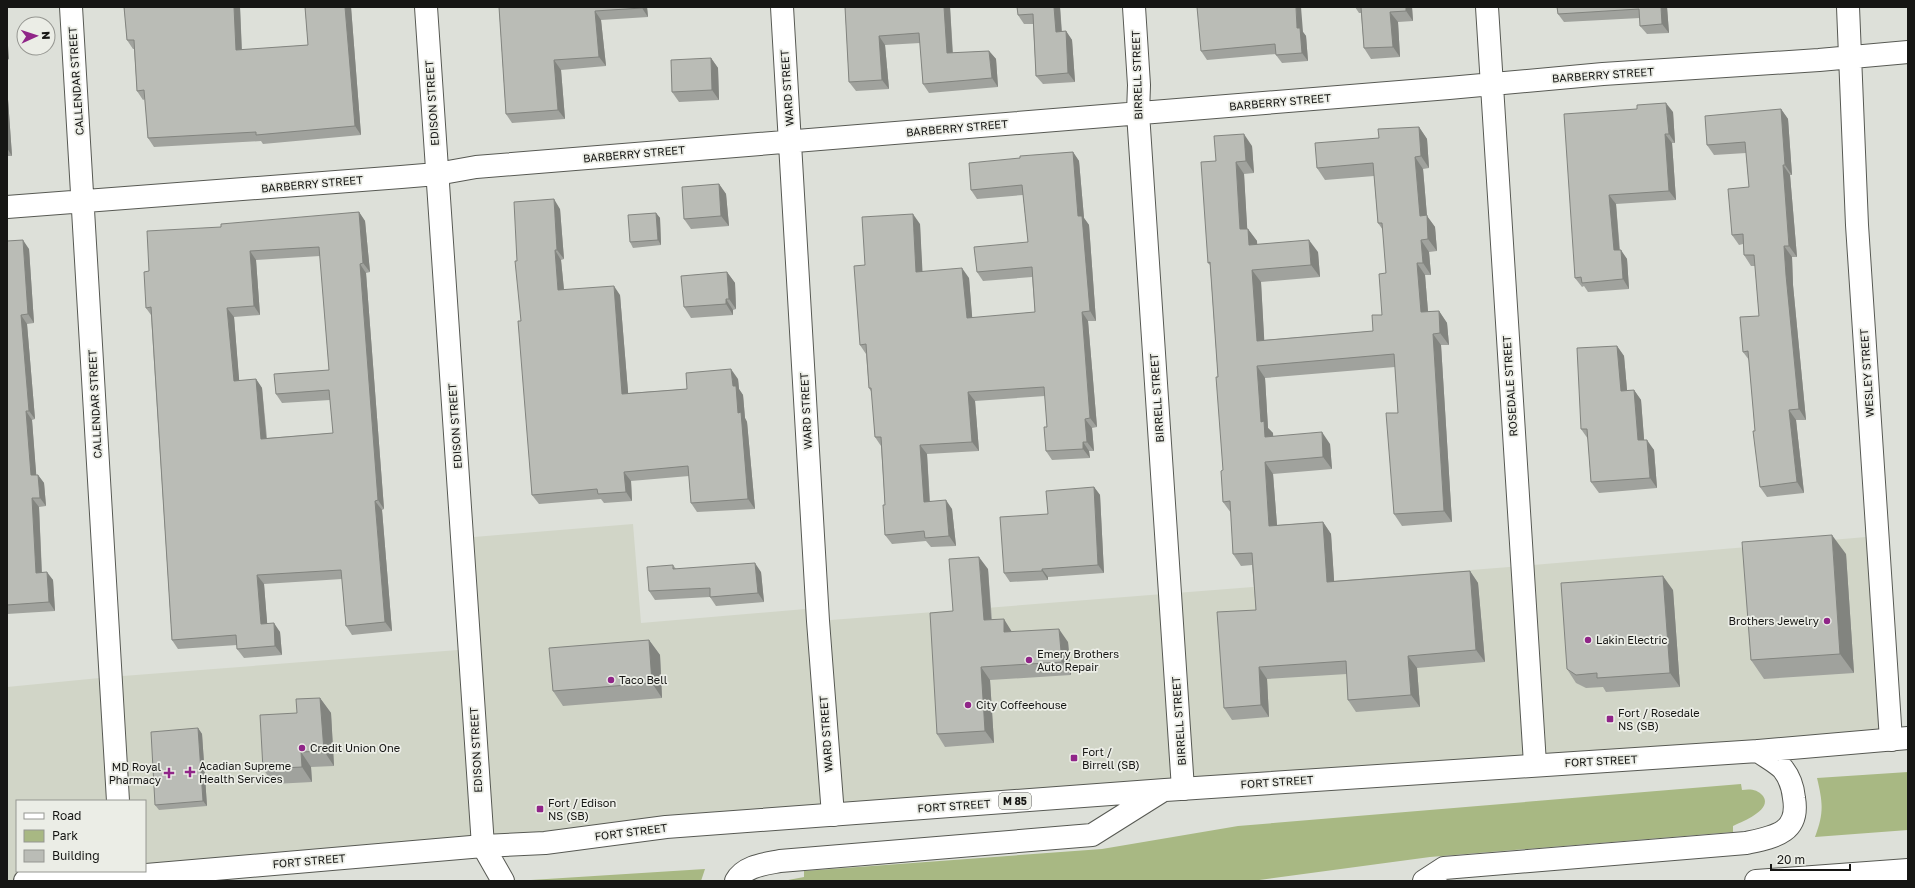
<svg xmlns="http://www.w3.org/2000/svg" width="1915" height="888" font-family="'Golos Text',sans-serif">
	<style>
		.built { fill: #d1d5c7; fill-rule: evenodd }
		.green { fill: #a8b883 }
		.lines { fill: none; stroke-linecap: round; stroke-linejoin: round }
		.minor-casing { stroke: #575953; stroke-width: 24 }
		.primary-casing { stroke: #575953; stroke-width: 24 }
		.minor { stroke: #fff; stroke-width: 22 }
		.primary { stroke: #fff; stroke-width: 22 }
		.wall { fill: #a0a29d; fill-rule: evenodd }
		.shaded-wall { fill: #82847f }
		.building { fill: #babcb6; stroke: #82847f; fill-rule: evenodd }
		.poi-dot { fill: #902588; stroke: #ebede6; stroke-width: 1.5 }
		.labels { text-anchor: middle; stroke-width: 3.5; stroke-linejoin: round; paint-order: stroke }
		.shield { fill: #ebede6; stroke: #565653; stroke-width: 1 }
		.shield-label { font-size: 10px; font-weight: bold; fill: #161614 }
		.street-label { font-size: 11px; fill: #161614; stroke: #ebede6 }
		.poi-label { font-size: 11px; fill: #161614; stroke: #ebede6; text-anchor: start }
	</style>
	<rect width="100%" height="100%" fill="#dde0d9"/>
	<path class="built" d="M633,524L641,623L817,608L818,621L1522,566L1878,536L1891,740L25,881H7V687L110,677L471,649L462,538ZM17,801H145V871H17Z"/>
	<path class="green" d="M1908,772V830L1815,837C1824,813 1823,803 1817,778Z
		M1741,784L1742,790C1750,789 1757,789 1763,796C1773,810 1742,822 1733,826V832L1430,857L1252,881H783L804,877V871L1102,849L1238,826Z
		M705,869L701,881L531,880Z"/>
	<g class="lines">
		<defs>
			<path id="minor" d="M71,7L118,801
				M426,7L483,846
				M782,7L818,621L833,815
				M1134,7L1139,85L1138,113L1183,789
				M1487,7L1535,764
				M1848,7L1857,225L1891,740
				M7,207L401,177L437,174L476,167L1449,88L1603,74L1819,60L1908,52"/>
			<path id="primary" d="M483,846L503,881
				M25,881L123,877L483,846L545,843L666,827L1165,790L1758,751L1908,738
				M736,881C744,866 765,864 780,861L1092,835L1162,791
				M1424,881L1444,868L1746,843C1774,837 1800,833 1794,798C1793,787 1790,778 1783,769C1776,762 1766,757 1758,751
				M1756,881L1908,870"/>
		</defs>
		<use href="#minor" class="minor-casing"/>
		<use href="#primary" class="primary-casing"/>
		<use href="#minor" class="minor"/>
		<use href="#primary" class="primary"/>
	</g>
	<path class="wall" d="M124,7H240L242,50L308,45L305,7H351L361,135L263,144L261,141L154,147L148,138L145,99L143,100L137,91L134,49H133L127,40Z
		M499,7H647L648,17L601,20L606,66L561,70L565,119L512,123L506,114Z
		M845,7H950L953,53L989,51L996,59L998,87L929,93L923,84L920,43L885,45L889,89L856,91L849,82Z
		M1060,7L1062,31H1066L1072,40L1075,82L1043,84L1036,76L1033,24H1024L1018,15Z
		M1355,7H1412L1413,21L1398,22L1400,57L1371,59L1364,48L1361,13H1359Z
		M1557,7H1667L1669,33L1647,34L1640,26V18L1564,22L1558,14Z
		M1303,32L1306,36L1308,61L1282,63L1276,55V54L1207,60L1201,51Z
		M711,58L718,68L719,100L679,102L672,92Z
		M7,85L12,156H7Z
		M1637,109L1673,112L1675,143H1672L1676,200L1616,204L1620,250L1627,259L1629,289L1588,292L1584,286L1582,287L1575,278Z
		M1781,109L1788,119L1792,175H1790L1797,257H1792L1793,285L1806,420H1796L1804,493L1767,497L1760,487L1749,360L1743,352L1759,316L1755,266H1751L1744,255L1743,244L1739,245L1732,235L1749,187L1746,153L1714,155L1707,145Z
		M1419,127L1427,139L1429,168L1423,169L1427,216L1435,227L1437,251L1429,252L1431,275H1425L1428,312L1439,311L1447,323L1449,345H1441L1452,522L1402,526L1394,514L1398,413L1395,367L1265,378L1268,428L1273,433V436L1330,444L1332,469L1273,474L1277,525L1323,522L1331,534L1334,581L1470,571L1478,583L1485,662L1417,668L1420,707L1356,712L1348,700L1347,674L1267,679L1269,717L1232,720L1224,708L1256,610L1252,565L1241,566L1233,554L1231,513L1223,502V470L1218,377L1210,265L1208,263L1216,161L1252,146L1254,173L1244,174L1247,229H1248L1257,241V244L1318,252L1320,277L1261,282L1264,340L1373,331L1382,315L1386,273L1383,230L1378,223L1374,176L1325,180L1317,168L1379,138Z
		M1073,152L1079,161L1084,218L1089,225L1096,321H1088L1097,427L1092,428L1094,451H1089L1090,458L1052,460L1046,451L1047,427L1045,396L975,401L979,451L927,454L930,501L952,509L956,546L931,547L926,541L892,544L885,535V505L881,446L875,437L872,393L869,388L866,354L860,345L865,265L920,224L922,272L969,278L972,318L1035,312L1032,277L983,281L977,272L1028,242L1023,195L977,199L971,190L1020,158Z
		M719,184L726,194L729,226L691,229L684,219Z
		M560,209L564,259L561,260L564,290L620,295L628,393L687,389L738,379L739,389L743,395L745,418L747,422L755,509L697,512L691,503L689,476L631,481L632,501L604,503L601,499L539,504L532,495L521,321L517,261Z
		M359,212L365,221L370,272L366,273L384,509L382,510L392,631L352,635L346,626L342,579L264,584L267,624L280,632L282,655L244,658L237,649V645L178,649L172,640L151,315L146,308L149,271L221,227ZM320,256L329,370L276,394L282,403L330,400L333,433L267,438L262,388L256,379L239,381L234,317L260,315L256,260Z
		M656,213L660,218L661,245L633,248L630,242Z
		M7,241L29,249L34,323L27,324L35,419L32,420L36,475H38L44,483L46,506L39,507L42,572L53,580L55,611L7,614Z
		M727,272L735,283L736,309L733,310V315L691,318L684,307Z
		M1617,346L1624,356L1627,390H1634L1641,400L1644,440L1654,450L1657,488L1599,493L1591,482L1588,439L1581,429Z
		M1094,487L1100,495L1104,573L1048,577V580L1010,582L1004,573L1048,514Z
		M1846,554L1854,673L1764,679L1751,660Z
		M673,565L676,569L761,572L764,602L716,606L710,597L655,600L649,591Z
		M988,569L992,620L1012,632L1068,642L1071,675L990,680L994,743L945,747L937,734L953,611Z
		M1673,590L1680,687L1606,692L1603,687L1586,688L1576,683L1567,669Z
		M649,640L660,655L662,698L563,706L553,691Z
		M320,698L331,713L334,766L311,767L312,782L274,784L263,769L297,713Z
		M198,728L202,734L207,806L159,810L155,805Z"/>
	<path class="shaded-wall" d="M234,7H240L242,59L236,50Z
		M345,7H351L361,135L355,126Z
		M642,7H647L648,17L642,8Z
		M944,7H950L953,62L947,53Z
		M1054,7H1060L1062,40L1056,32Z
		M1296,7H1301L1303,32L1306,36L1308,61L1302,53L1297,28Z
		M1406,7H1412L1413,21L1406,11Z
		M1661,7H1667L1669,33L1662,24Z
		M595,11L601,20L606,66L599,57Z
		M1390,12L1398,22L1400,57L1393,47Z
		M7,31L9,60L7,57Z
		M1066,31L1072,40L1075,82L1068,73Z
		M879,36L885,45L889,89L882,80Z
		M989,51L996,59L998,87L992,78Z
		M711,58L718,68L719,100L712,90Z
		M554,60L561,70L565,119L558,110Z
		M7,85L12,156L7,148Z
		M1666,103L1673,112L1675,143L1669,134Z
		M1781,109L1788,119L1792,175L1785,165Z
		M1419,127L1427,139L1429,168L1421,156Z
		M1244,134L1252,146L1254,173L1246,161Z
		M1665,134L1672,143L1676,200L1669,191Z
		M1073,152L1079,161L1084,218L1089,225L1096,321L1090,311L1078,216Z
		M1415,157L1423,169L1427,216L1435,227L1437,251L1428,239L1420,216Z
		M1236,162L1244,174L1248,241L1240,229Z
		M1783,165L1790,175L1797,257L1789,246Z
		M719,184L726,194L729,226L721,216Z
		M1609,195L1616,204L1620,259L1614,250Z
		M554,199L560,209L564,259L557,250Z
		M359,212L365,221L370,272L363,263Z
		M656,213L660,218L661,245L658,240Z
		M913,214L920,224L923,281L916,272Z
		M1248,229L1257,241L1258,257L1249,245Z
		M23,240L29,249L34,323L28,314Z
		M1309,240L1318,252L1320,277L1311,265Z
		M1421,240L1429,252L1431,275L1423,263Z
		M1784,246L1792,257L1793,285L1806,420L1799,409L1786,275Z
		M555,250L561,260L565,300L558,290Z
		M1621,250L1627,259L1629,289L1623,279Z
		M250,251L256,260L260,315L254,306Z
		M1417,263L1425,275L1429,324L1421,312Z
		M360,264L366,273L384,509L378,500Z
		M962,268L969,278L973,327L967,318Z
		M1252,270L1261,282L1265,353L1257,341Z
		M727,272L735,283L736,309L729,299Z
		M614,286L620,295L629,403L622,394Z
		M726,299L733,310V315L726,304Z
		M227,308L234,317L240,390L234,381Z
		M1439,311L1447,323L1449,345L1440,333Z
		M1082,312L1088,321L1097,427L1090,418Z
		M21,315L27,324L35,419L29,411Z
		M1433,334L1441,345L1452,522L1444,511Z
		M1617,346L1624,356L1628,401L1621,391Z
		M1257,366L1265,378L1268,428L1273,433L1274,449L1265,437L1261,422Z
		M731,369L738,379L739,389L743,395L745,418L747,422L755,509L748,499L738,413L733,386Z
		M256,379L262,388L267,448L261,439Z
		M1634,390L1641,400L1645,451L1638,440Z
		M968,392L975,401L979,451L972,442Z
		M1789,410L1796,420L1804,493L1797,482Z
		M26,411L32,420L37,484L31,475Z
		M1085,419L1092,428L1094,451L1087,442Z
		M1322,432L1330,444L1332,469L1323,457Z
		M1647,440L1654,450L1657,488L1650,478Z
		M1083,442L1089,451L1090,458L1083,449Z
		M920,445L927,454L930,511L924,502Z
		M1265,462L1273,474L1278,538L1269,526Z
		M624,472L631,481L632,501L626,492Z
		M38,475L44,483L46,506L40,498Z
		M1094,487L1100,495L1104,573L1098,565Z
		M32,498L39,507L42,581L36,573Z
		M946,500L952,509L956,546L949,536Z
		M375,501L382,510L392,631L385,622Z
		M1323,522L1331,534L1335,594L1327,582Z
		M1832,535L1846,554L1854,673L1840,654Z
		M979,557L988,569L992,633L984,620Z
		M755,563L761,572L764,602L758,593Z
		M1042,569L1048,577V580L1042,571Z
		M1470,571L1478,583L1485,662L1476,650Z
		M47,572L53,580L55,611L49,602Z
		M257,575L264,584L268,633L261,624Z
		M1663,576L1673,590L1680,687L1670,673Z
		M1004,619L1012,632H1004Z
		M274,623L280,632L282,655L275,646Z
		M1059,629L1068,642L1071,675L1062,662Z
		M649,640L660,655L662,698L652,683Z
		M1408,656L1417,668L1420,707L1411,695Z
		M981,667L990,680L994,743L985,731Z
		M1259,667L1267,679L1269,717L1261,705Z
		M320,698L331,713L334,766L324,751Z
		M198,728L202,734L207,806L203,801Z
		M301,752L311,767L312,782L302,767Z"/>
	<path class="building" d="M124,7H234L236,50L308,45L305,7H345L355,126L256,135V132L148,138L144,90L137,91L134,40H127Z
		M499,7H642V8L595,11L599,57L554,60L558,110L506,114Z
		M845,7H944L947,53L989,51L992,78L923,84L919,33L879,36L882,80L849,82Z
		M1017,7H1054L1056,32L1066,31L1068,73L1036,76L1033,14L1018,15Z
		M1197,7H1296L1297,28H1300L1302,53L1276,55L1275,44L1201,51Z
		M1361,7H1406V11L1390,12L1393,47L1364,48Z
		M1557,7H1661L1662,24L1640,26L1639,9L1558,14Z
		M711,58L712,90L672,92L671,60Z
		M1666,103L1669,134H1665L1669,191L1609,195L1614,250H1621L1623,279L1582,283L1581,277L1575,278L1564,114L1637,109V105Z
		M1781,109L1785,165H1783L1789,246H1784L1786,275L1799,409L1789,410L1797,482L1760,487L1753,431H1755L1748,351L1743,352L1740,317L1759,316L1754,255H1744L1743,234L1732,235L1728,189L1749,187L1745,142L1707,145L1705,116Z
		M1419,127L1421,156L1415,157L1420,216L1427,215L1428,239L1421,240L1423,263H1417L1421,312L1439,311L1440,333L1433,334L1444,511L1394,514L1386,413H1398L1394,354L1257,366L1261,422L1264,421L1265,437L1322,432L1323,457L1265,462L1269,526L1323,522L1327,582L1470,571L1476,650L1408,656L1411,695L1348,700L1346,661L1259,667L1261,705L1224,708L1217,612L1256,610L1252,553L1233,554L1230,501L1223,502L1221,471L1223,470L1216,377H1218L1210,262L1208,263L1201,162L1216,161L1214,136L1244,134L1246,161L1236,162L1240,229H1248L1249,245L1309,240L1311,265L1252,270L1257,341L1373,331L1372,315H1382L1379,274L1386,273L1382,223H1378L1373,163L1317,168L1315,143L1379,138L1378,129Z
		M1073,152L1078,216H1082L1090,311L1082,312L1090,418L1085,419L1087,442H1083V449L1046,451L1044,427H1047L1044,387L968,392L972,442L920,445L924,502L946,500L949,536L925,538L924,531L885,535L883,505H885L881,437H875L871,388H869L866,344L860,345L854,266L865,265L862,217L913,214L916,272L962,268L967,318L1035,312L1032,267L977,272L974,247L1028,242L1022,185L971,190L969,163L1020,158V156Z
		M719,184L721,216L684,219L682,187Z
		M554,199L557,250H555L558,290L614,286L622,394L687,389L686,373L731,369L733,386H736L738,413L741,412L748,499L691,503L688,466L624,472L626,492L598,494L597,489L532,495L518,321H521L515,261H517L514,202Z
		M359,212L363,263L360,264L378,500L375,501L385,622L346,626L341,570L257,575L261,624L274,623L275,646L237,649L236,635L172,640L151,307L146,308L144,272L149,271L147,231L221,227V224ZM319,247L329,370L274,374L276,394L329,390L333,433L261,439L256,379L234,381L227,308L254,306L250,251Z
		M656,213L658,240L630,242L628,215Z
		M23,240L28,314L21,315L29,411H26L31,475H38L40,498H32L36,573L47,572L49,602L7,605V241Z
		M727,272L729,299H726V304L684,307L681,276Z
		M1617,346L1621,391L1634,390L1638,440H1647L1650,478L1591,482L1587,429H1581L1577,348Z
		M1094,487L1098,565L1042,569V571L1004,573L1000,517L1048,514L1046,491Z
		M1832,535L1840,654L1751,660L1742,542Z
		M979,557L984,620L1004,619V632L1059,629L1062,662L981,667L985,731L937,734L930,613L953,611L949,559Z
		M755,563L758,593L710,597V588L649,591L647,567L673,565V569Z
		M1663,576L1670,673L1597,678V673L1576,675L1567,669L1561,583Z
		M649,640L652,683L553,691L549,648Z
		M320,698L324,751L301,752L302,767L263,769L260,715L297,713L296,699Z
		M198,728L203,801L155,805L151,732Z"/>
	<g class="poi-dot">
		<circle cx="1827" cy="621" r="4"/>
		<circle cx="1588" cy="640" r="4"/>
		<circle cx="1029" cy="660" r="4"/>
		<circle cx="611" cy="680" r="4"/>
		<circle cx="968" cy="705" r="4"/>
		<rect x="1606" y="715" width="8" height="8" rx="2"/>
		<circle cx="302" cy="748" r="4"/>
		<rect x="1070" y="754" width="8" height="8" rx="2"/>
		<path d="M188 766h4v4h4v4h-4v4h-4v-4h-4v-4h4z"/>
		<path d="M167 767h4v4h4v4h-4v4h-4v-4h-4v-4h4z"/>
		<rect x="536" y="805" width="8" height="8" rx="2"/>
	</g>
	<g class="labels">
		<rect class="shield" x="999" y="793" width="32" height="16" rx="3"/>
		<g class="shield-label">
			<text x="1015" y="805">M 85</text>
		</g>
		<g class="street-label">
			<text transform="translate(1137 75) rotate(-92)" y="4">BIRRELL STREET</text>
			<text transform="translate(1603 75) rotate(-4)" y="4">BARBERRY STREET</text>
			<text transform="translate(76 81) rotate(-94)" y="4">CALLENDAR STREET</text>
			<text transform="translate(787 88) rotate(-94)" y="4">WARD STREET</text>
			<text transform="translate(1280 102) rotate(-5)" y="4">BARBERRY STREET</text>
			<text transform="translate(432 103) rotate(-94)" y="4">EDISON STREET</text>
			<text transform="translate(957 128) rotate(-5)" y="4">BARBERRY STREET</text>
			<text transform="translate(634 154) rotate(-5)" y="4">BARBERRY STREET</text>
			<text transform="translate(312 184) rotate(-5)" y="4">BARBERRY STREET</text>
			<text transform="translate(1867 373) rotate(-94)" y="4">WESLEY STREET</text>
			<text transform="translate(1510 386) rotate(-94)" y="4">ROSEDALE STREET</text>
			<text transform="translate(1157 398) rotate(-94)" y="4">BIRRELL STREET</text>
			<text transform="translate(95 404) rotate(-93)" y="4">CALLENDAR STREET</text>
			<text transform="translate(806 411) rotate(-93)" y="4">WARD STREET</text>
			<text transform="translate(455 426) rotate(-94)" y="4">EDISON STREET</text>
			<text transform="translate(1179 721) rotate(-94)" y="4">BIRRELL STREET</text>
			<text transform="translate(826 734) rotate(-94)" y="4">WARD STREET</text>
			<text transform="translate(476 750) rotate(-93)" y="4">EDISON STREET</text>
			<text transform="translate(1601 761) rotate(-3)" y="4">FORT STREET</text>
			<text transform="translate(1277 782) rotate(-4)" y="4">FORT STREET</text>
			<text transform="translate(954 806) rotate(-4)" y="4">FORT STREET</text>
			<text transform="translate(631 832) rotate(-7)" y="4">FORT STREET</text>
			<text transform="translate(309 861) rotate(-5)" y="4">FORT STREET</text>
		</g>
		<g class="poi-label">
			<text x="1819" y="625" text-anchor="end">Brothers Jewelry</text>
			<text x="1596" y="644">Lakin Electric</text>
			<text x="1037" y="658">Emery Brothers<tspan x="1037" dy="13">Auto Repair</tspan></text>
			<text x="619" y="684">Taco Bell</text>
			<text x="976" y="709">City Coffeehouse</text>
			<text x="1618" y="717">Fort / Rosedale<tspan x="1618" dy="13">NS (SB)</tspan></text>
			<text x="310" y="752">Credit Union One</text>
			<text x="1082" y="756">Fort /<tspan x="1082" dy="13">Birrell (SB)</tspan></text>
			<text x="199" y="770">Acadian Supreme<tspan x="199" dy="13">Health Services</tspan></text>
			<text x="161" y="771" text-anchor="end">MD Royal<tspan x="161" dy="13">Pharmacy</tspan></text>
			<text x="548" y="807">Fort / Edison<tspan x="548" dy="13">NS (SB)</tspan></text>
		</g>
	</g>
	<rect width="1915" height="888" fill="none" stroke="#161614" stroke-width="16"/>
	<rect x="16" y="800" width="130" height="72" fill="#ebede6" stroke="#969792"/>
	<rect x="24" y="813" width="20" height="6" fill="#ffffff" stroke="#969792"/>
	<text x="52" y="820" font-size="12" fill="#161614">Road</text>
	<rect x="24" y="830" width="20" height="12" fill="#a8b883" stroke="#969792"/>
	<text x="52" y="840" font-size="12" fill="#161614">Park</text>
	<rect x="24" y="850" width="20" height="12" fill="#babcb6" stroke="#969792"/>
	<text x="52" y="860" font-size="12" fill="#161614">Building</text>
	<g transform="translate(36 36) rotate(87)"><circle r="19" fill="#ebede6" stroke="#969792"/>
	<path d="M0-3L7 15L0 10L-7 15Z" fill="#902588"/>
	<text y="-6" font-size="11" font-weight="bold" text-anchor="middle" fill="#161614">N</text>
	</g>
	<path d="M1771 864v6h79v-6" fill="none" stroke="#161614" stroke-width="2"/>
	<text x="1777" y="864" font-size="12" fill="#161614" stroke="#ebede6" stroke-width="3" paint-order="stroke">20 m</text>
</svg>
